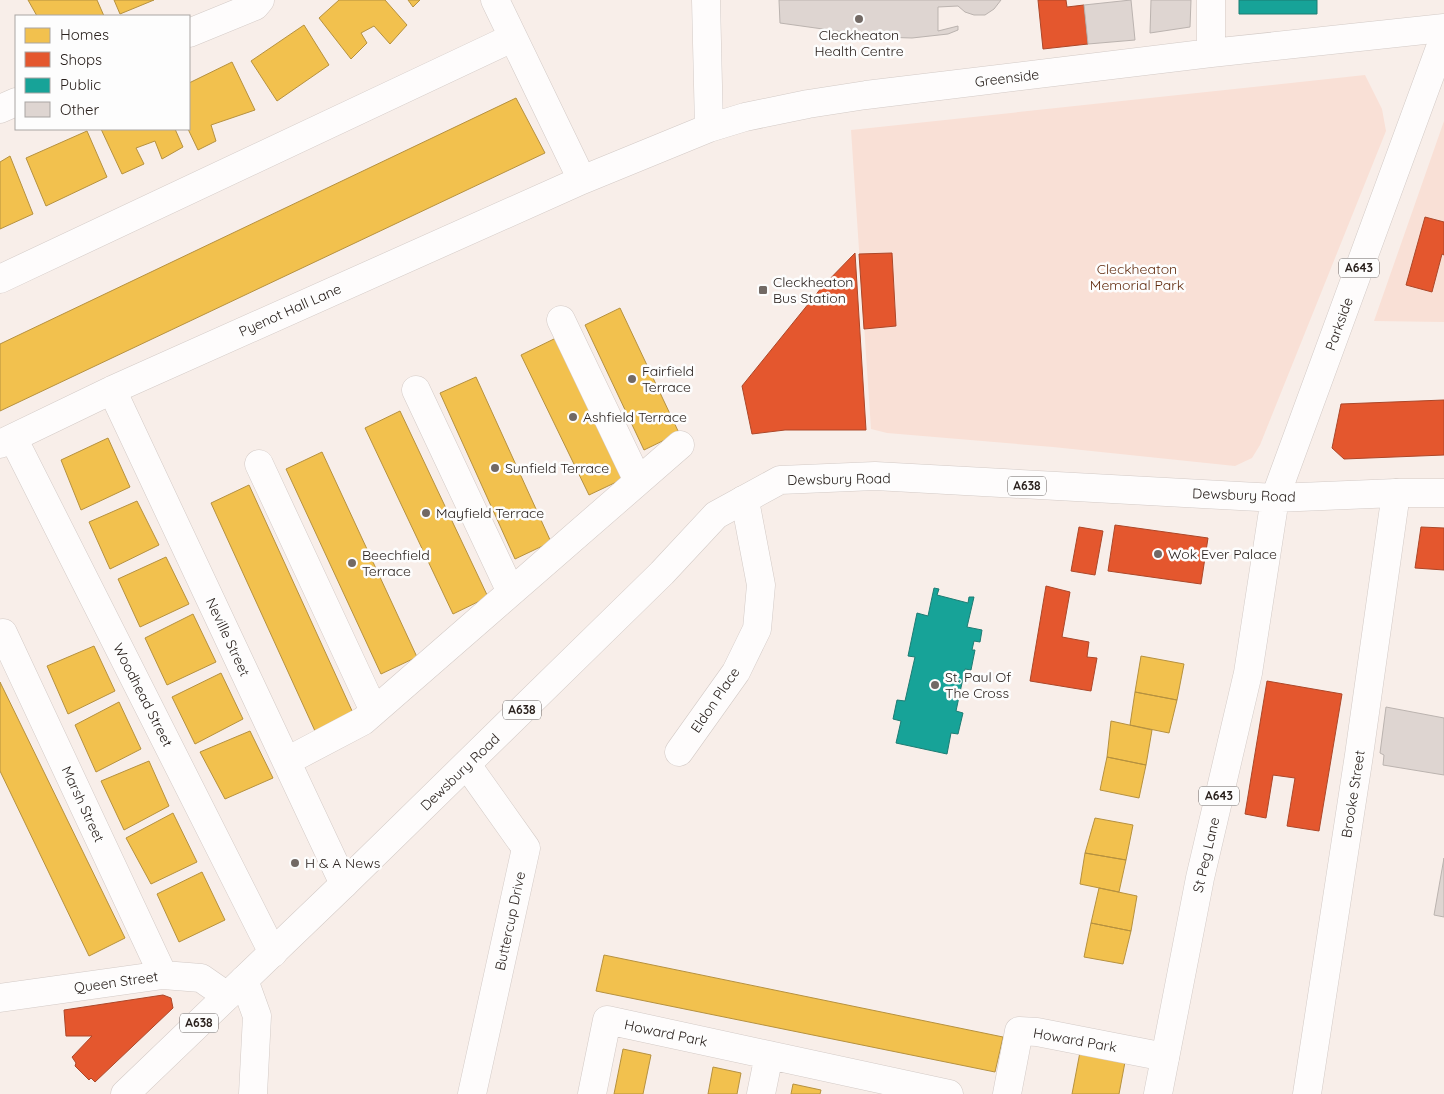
<svg xmlns="http://www.w3.org/2000/svg" width="1444" height="1094" font-family="Quicksand,sans-serif">
	<style>
		.green { fill: #f9e0d6 }
		.homes { fill: #f2c14e; stroke: #b6913f }
		.shops { fill: #e4572e; stroke: #ac4729 }
		.public { fill: #17a398; stroke: #1d7c73 }
		.building { fill: #ded5d1; stroke: #bbb3af }
		.lines { fill: none; stroke-linecap: round; stroke-linejoin: round }
		.street-casing { stroke: #d3cac6; stroke-width: 29 }
		.primary-casing { stroke: #d3cac6; stroke-width: 29 }
		.street { stroke: #fefcfc; stroke-width: 28 }
		.primary { stroke: #fefcfc; stroke-width: 28 }
		.poi-dot { fill: #726964; stroke: #fdfdfd; stroke-width: 2 }
		.labels { text-anchor: middle; stroke-width: 5; stroke-linejoin: round; paint-order: stroke }
		.shield { fill: #fdfdfd; stroke: #696360; stroke-width: 1 }
		.shield-label { font-size: 12px; font-weight: bold; fill: #2a211d }
		.poi-label { font-size: 14px; fill: #2a211d; stroke: #fdfdfd; text-anchor: start }
		.street-label { font-size: 14px; fill: #2a211d; stroke: #fdfdfd }
		.park-label { font-size: 14px; fill: #612b0e; stroke: #fdfdfd }
	</style>
	<rect width="100%" height="100%" fill="#f8eee9"/>
	<path class="green" d="M1365,75L1382,109L1386,131L1260,445L1252,458L1235,466L1053,447L887,433L871,429L851,130Z
		M1444,121V322L1374,321Z"/>
	<path class="homes" d="M28,0H97L104,16H37Z
		M114,0H154L120,14Z
		M339,0H385L407,25L390,44L374,26L361,33L367,43L351,59L319,18Z
		M408,0H420L413,7Z
		M304,25L329,65L277,101L251,61Z
		M232,62L255,110L211,125L216,141L198,150L188,129L189,83Z
		M516,98L545,153L0,411V344Z
		M101,129H175L183,147L162,159L155,141L136,148L144,164L122,174Z
		M87,131L107,177L46,206L26,158Z
		M10,156L33,214L0,229V162Z
		M620,308L679,433L644,450L585,325Z
		M556,338L625,478L589,495L521,355Z
		M476,377L551,542L515,559L440,393Z
		M400,411L488,597L453,614L365,428Z
		M108,438L130,487L81,510L61,460Z
		M322,452L417,657L381,674L286,469Z
		M249,485L353,713L315,731L211,503Z
		M137,501L159,545L110,569L89,522Z
		M166,557L189,604L140,627L118,579Z
		M193,614L216,662L167,685L145,638Z
		M94,646L115,691L68,714L47,666Z
		M1141,656L1184,664L1177,700L1135,692Z
		M221,673L243,719L195,744L172,697Z
		M0,682L125,938L89,956L0,771Z
		M1135,692L1177,700L1169,733L1130,725Z
		M119,702L141,749L96,772L75,725Z
		M1111,721L1152,730L1146,765L1107,757Z
		M250,731L273,778L225,799L200,752Z
		M1107,757L1146,765L1139,798L1100,790Z
		M149,761L169,806L124,830L101,781Z
		M173,813L197,862L151,884L126,838Z
		M1095,818L1133,825L1126,860L1085,853Z
		M1085,853L1126,860L1119,892L1080,884Z
		M202,872L225,920L179,942L157,894Z
		M1099,888L1137,896L1131,931L1091,923Z
		M1091,923L1131,931L1123,964L1084,957Z
		M604,955L1003,1037L995,1072L596,991Z
		M623,1049L651,1055L643,1094H614Z
		M1080,1052L1125,1062L1119,1094H1072Z
		M713,1067L741,1073L737,1094H708Z
		M793,1084L821,1090L820,1094H791Z"/>
	<path class="shops" d="M1038,0H1066L1067,7L1084,5L1088,44L1043,49Z
		M1425,217L1444,222V255L1442,254L1432,292L1406,285Z
		M855,253L866,430H785L752,434L742,386L822,287Z
		M892,253L896,326L864,329L859,254Z
		M1444,400V455L1344,459L1332,448L1341,404Z
		M1115,525L1208,538L1201,584L1108,571Z
		M1079,527L1103,531L1095,575L1071,571Z
		M1421,527L1444,528V570L1415,568Z
		M1046,586L1070,592L1062,637L1089,642L1087,657L1097,658L1091,691L1030,681Z
		M1267,681L1342,694L1319,831L1287,826L1295,778L1273,775L1266,818L1245,814Z
		M163,995L171,998L173,1008L95,1082L91,1078L89,1080L75,1066L76,1063L72,1057L92,1036H66L64,1010Z"/>
	<path class="public" d="M1239,0H1317V14H1239Z
		M934,588L939,589L937,595L968,603L969,597H974L967,627L982,630L980,642L974,641L972,650H975L971,670L965,669L956,711L963,713L958,734L951,733L947,754L896,743L901,721L893,719L897,700L905,701L915,657L908,656L917,613L928,616Z"/>
	<path class="building" d="M779,0H1001L994,9L985,15H974L965,12L958,6L938,7V31L958,26V30L948,34L912,38L880,37L780,23Z
		M1131,0L1135,40L1088,44L1084,5Z
		M1151,0H1191L1190,27L1150,33Z
		M1386,707L1444,718V775L1383,765L1384,755L1380,753Z
		M1444,858V917L1434,915Z"/>
	<g class="lines">
		<defs>
			<path id="street" d="M495,0L582,180
				M706,0L709,128
				M189,33L255,6L260,0
				M1211,53V0
				M0,109L16,102
				M0,279L512,38
				M561,320L638,481
				M112,390L344,884
				M416,390L511,592
				M13,438L273,953
				M0,444L112,390L582,180L709,128L745,117L808,104L866,95L1211,53L1444,28
				M259,464L374,711
				M3,633L163,975
				M679,752L736,672L757,629L761,585L746,506L743,500
				M287,761L363,721L680,445
				M467,765L526,848L472,1094
				M244,980L257,1016L253,1094
				M0,998L163,975L201,978L227,996
				M592,1094L607,1020L949,1094
				M761,1094L769,1055
				M1007,1094L1019,1031L1037,1032L1165,1057
				M1307,1094L1359,755L1396,493"/>
			<path id="primary" d="M125,1094L344,884L662,573L716,515L780,480L875,476L1275,498L1396,493H1444
				M1158,1094L1200,878L1248,673L1275,498L1444,37"/>
		</defs>
		<use href="#street" class="street-casing"/>
		<use href="#primary" class="primary-casing"/>
		<use href="#street" class="street"/>
		<use href="#primary" class="primary"/>
	</g>
	<g class="poi-dot">
		<circle cx="859" cy="19" r="5"/>
		<rect x="758" y="285" width="10" height="10" rx="2.5"/>
		<circle cx="632" cy="379" r="5"/>
		<circle cx="573" cy="417" r="5"/>
		<circle cx="495" cy="468" r="5"/>
		<circle cx="426" cy="513" r="5"/>
		<circle cx="1158" cy="554" r="5"/>
		<circle cx="352" cy="563" r="5"/>
		<circle cx="935" cy="685" r="5"/>
		<circle cx="295" cy="863" r="5"/>
	</g>
	<g class="labels">
		<g class="shield">
			<rect x="1339" y="258.5" width="40" height="19" rx="4"/>
			<rect x="1008" y="476.5" width="38" height="19" rx="4"/>
			<rect x="503" y="700.5" width="38" height="19" rx="4"/>
			<rect x="1199" y="786.5" width="40" height="19" rx="4"/>
			<rect x="180" y="1013.5" width="38" height="19" rx="4"/>
		</g>
		<g class="shield-label">
			<text x="1359" y="272">A643</text>
			<text x="1027" y="490">A638</text>
			<text x="522" y="714">A638</text>
			<text x="1219" y="800">A643</text>
			<text x="199" y="1027">A638</text>
		</g>
		<g class="poi-label">
			<text x="859" y="40" text-anchor="middle">Cleckheaton<tspan x="859" dy="16">Health Centre</tspan></text>
			<text x="773" y="287">Cleckheaton<tspan x="773" dy="16">Bus Station</tspan></text>
			<text x="642" y="376">Fairfield<tspan x="642" dy="16">Terrace</tspan></text>
			<text x="583" y="422">Ashfield Terrace</text>
			<text x="505" y="473">Sunfield Terrace</text>
			<text x="436" y="518">Mayfield Terrace</text>
			<text x="1168" y="559">Wok Ever Palace</text>
			<text x="362" y="560">Beechfield<tspan x="362" dy="16">Terrace</tspan></text>
			<text x="945" y="682">St. Paul Of<tspan x="945" dy="16">The Cross</tspan></text>
			<text x="305" y="868">H &amp; A News</text>
		</g>
		<g class="street-label">
			<text transform="translate(1007 78) rotate(-7)" y="5">Greenside</text>
			<text transform="translate(290 310) rotate(-24)" y="5">Pyenot Hall Lane</text>
			<text transform="translate(1339 324) rotate(-70)" y="5">Parkside</text>
			<text transform="translate(839 479) rotate(-1)" y="5">Dewsbury Road</text>
			<text transform="translate(1244 495) rotate(2)" y="5">Dewsbury Road</text>
			<text transform="translate(228 637) rotate(65)" y="5">Neville Street</text>
			<text transform="translate(143 695) rotate(63)" y="5">Woodhead Street</text>
			<text transform="translate(715 700) rotate(-56)" y="5">Eldon Place</text>
			<text transform="translate(460 772) rotate(-44)" y="5">Dewsbury Road</text>
			<text transform="translate(1353 794) rotate(-81)" y="5">Brooke Street</text>
			<text transform="translate(83 804) rotate(65)" y="5">Marsh Street</text>
			<text transform="translate(1206 855) rotate(-77)" y="5">St Peg Lane</text>
			<text transform="translate(510 921) rotate(-78)" y="5">Buttercup Drive</text>
			<text transform="translate(116 982) rotate(-8)" y="5">Queen Street</text>
			<text transform="translate(666 1033) rotate(12)" y="5">Howard Park</text>
			<text transform="translate(1075 1040) rotate(10)" y="5">Howard Park</text>
		</g>
		<g class="park-label">
			<text x="1137" y="274">Cleckheaton<tspan x="1137" dy="16">Memorial Park</tspan></text>
		</g>
	</g>
	<rect x="15" y="15" width="175" height="115" fill="#fdfdfd" stroke="#a9a5a3"/>
	<rect x="25" y="28" width="25" height="15" fill="#f2c14e" stroke="#a9a5a3"/>
	<text x="60" y="40" font-size="15" fill="#2a211d">Homes</text>
	<rect x="25" y="52" width="25" height="15" fill="#e4572e" stroke="#a9a5a3"/>
	<text x="60" y="65" font-size="15" fill="#2a211d">Shops</text>
	<rect x="25" y="78" width="25" height="15" fill="#17a398" stroke="#a9a5a3"/>
	<text x="60" y="90" font-size="15" fill="#2a211d">Public</text>
	<rect x="25" y="102" width="25" height="15" fill="#ded5d1" stroke="#a9a5a3"/>
	<text x="60" y="115" font-size="15" fill="#2a211d">Other</text>
</svg>
